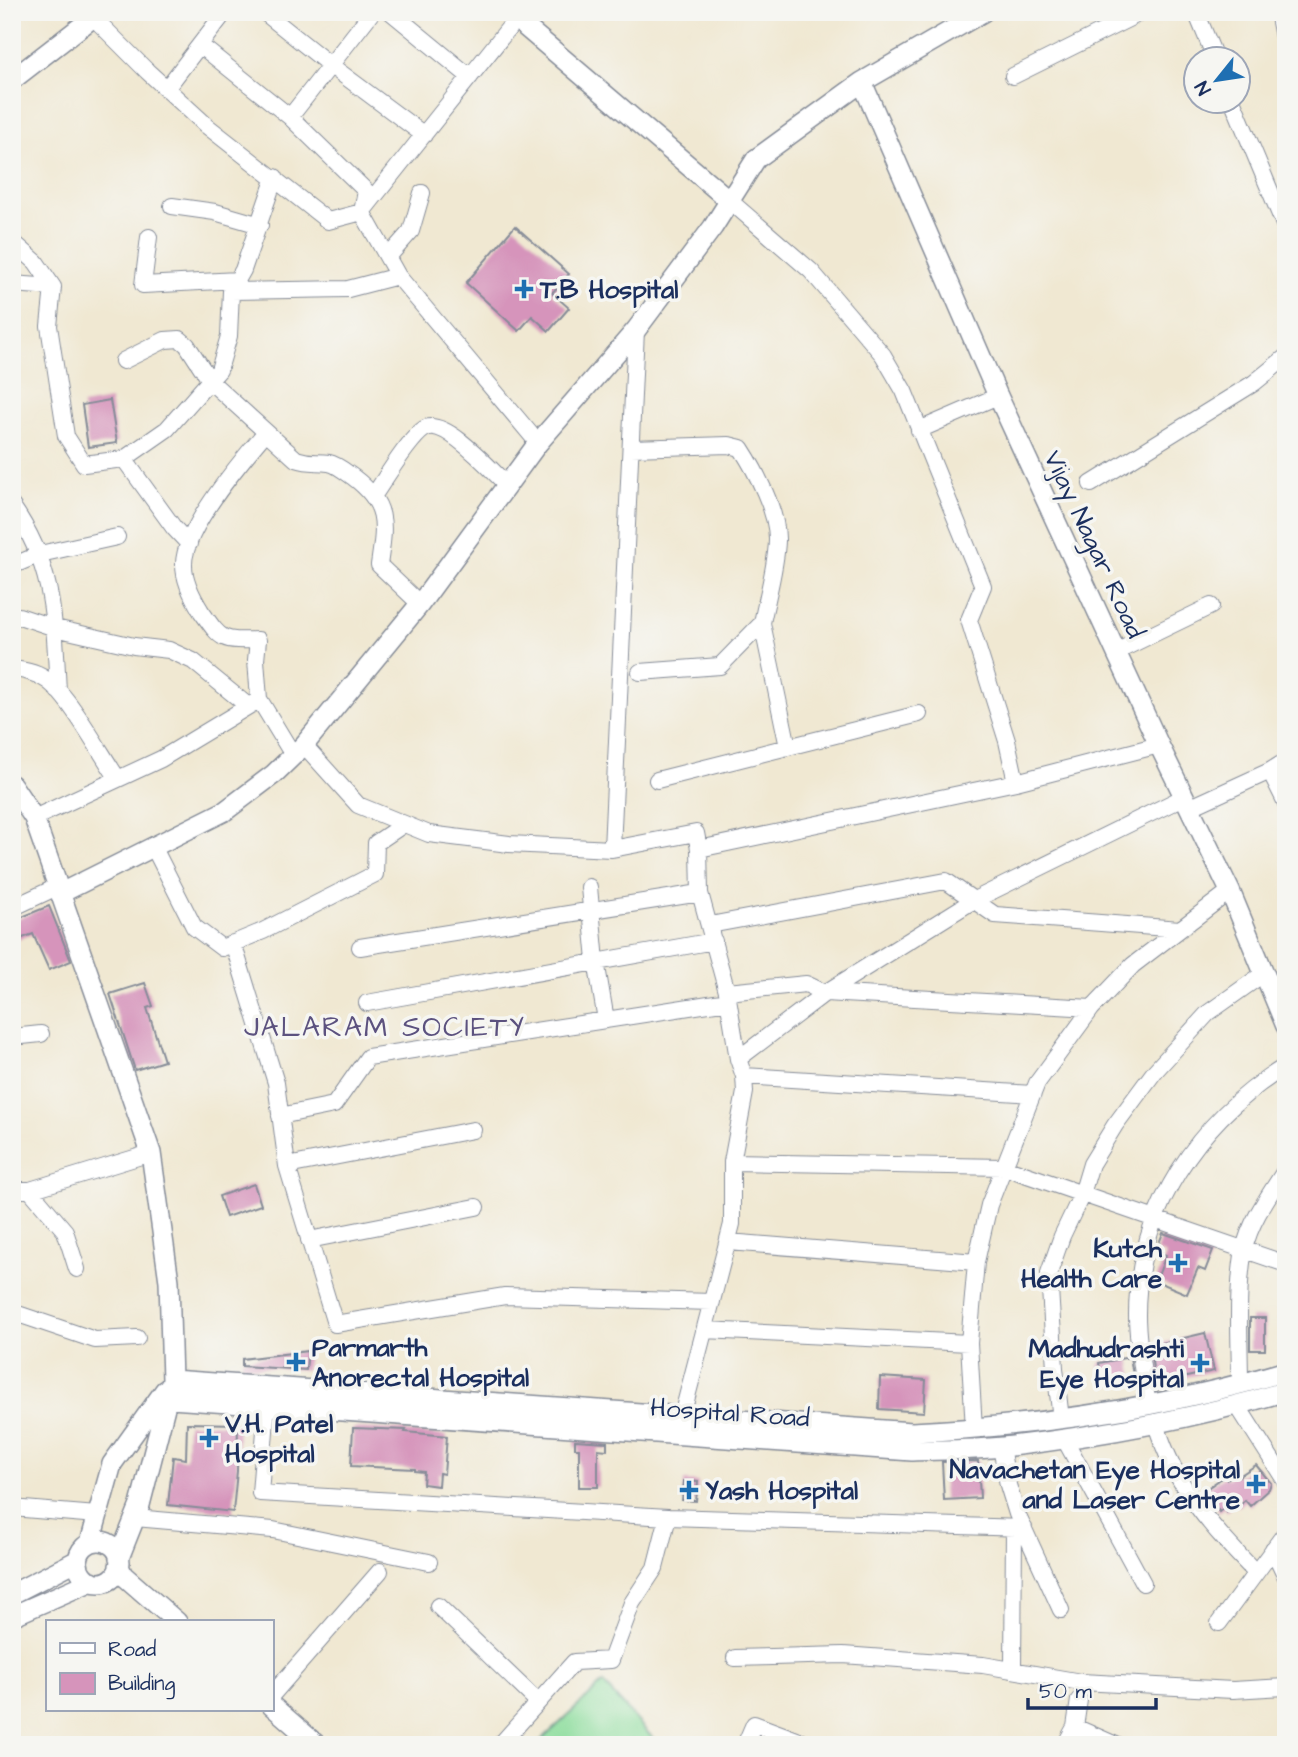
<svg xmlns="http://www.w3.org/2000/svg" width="1298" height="1757" font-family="'Architects Daughter',sans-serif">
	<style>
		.green { fill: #8cdd9c; stroke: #54867d; stroke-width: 2 }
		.building { fill: #d694bb }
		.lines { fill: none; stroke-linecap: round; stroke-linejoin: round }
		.minor-casing { stroke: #868c98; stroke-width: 18 }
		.tertiary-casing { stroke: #868c98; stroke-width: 22 }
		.minor { stroke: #fff; stroke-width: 16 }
		.tertiary { stroke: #fff; stroke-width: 19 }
		.poi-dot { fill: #1f6fb2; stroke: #f6f6f2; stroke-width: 2.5 }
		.labels { text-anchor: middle; stroke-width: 7; stroke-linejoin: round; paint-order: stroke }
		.poi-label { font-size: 26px; font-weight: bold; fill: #1b2f5e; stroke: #f6f6f2; text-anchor: start }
		.street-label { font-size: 26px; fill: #1b2f5e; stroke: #f6f6f2 }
		.neighbourhood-label { font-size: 28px; letter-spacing: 2px; fill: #5c527f; stroke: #f6f6f2 }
	</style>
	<rect width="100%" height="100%" fill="#f6f6f2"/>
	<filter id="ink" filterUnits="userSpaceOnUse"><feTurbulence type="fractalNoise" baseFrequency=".0143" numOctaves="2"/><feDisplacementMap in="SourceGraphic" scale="14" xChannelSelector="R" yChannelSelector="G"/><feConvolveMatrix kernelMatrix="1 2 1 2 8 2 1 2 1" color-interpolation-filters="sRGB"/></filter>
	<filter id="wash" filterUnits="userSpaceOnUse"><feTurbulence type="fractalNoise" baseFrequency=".00686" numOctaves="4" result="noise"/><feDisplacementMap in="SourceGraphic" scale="28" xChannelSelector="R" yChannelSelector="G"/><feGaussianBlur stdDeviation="1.57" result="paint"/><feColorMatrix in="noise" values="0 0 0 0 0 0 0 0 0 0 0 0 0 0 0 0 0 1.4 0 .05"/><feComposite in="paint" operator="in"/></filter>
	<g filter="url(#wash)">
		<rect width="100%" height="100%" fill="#f0e8d2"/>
		<path class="green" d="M603,1683L659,1745H536Z"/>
		<g id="blocks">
			<path class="building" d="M515,226L569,274L552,293L569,308L549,331L532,316L519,331L466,283Z
				M110,400L117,443L88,447L82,405Z
				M49,906L71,961L49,970L33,934L12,942V921Z
				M145,983L153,1006L147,1008L164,1061L135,1070L110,994Z
				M254,1184L261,1205L226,1217L219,1196Z
				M1163,1233L1213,1250L1205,1271L1198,1268L1187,1294L1156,1281L1166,1255L1156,1251Z
				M1250,1318H1265V1350H1250Z
				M1205,1333L1214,1371L1155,1384L1150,1346Z
				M308,1351L306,1370L242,1366V1359Z
				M1130,1357L1134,1381L1103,1387L1099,1363Z
				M880,1377L926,1380L924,1412L879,1409Z
				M187,1423L238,1424L237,1471L233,1512L168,1505L173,1457L186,1459Z
				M353,1428L406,1430L405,1432L447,1436L444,1474L439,1473L438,1486L423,1484L424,1472L415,1471V1469L351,1466Z
				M575,1440L607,1442V1450L598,1449V1487H579V1448H575Z
				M978,1461L980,1498L944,1500L942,1462Z
				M1256,1465L1271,1483L1269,1489L1250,1506L1245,1500L1238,1507L1236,1502L1227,1512L1225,1507L1219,1512L1206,1489L1225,1476L1227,1479L1235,1473L1239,1476Z
				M684,1481L698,1482L696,1501L682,1500Z"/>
		</g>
	</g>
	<g filter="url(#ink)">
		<use href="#blocks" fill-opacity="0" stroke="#868c98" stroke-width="2"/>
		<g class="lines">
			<defs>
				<path id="minor" d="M264,12L330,65L424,135
					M391,12L470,77
					M1196,12L1216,60
					M1278,12L1286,52
					M92,16L147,71L207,126L328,221L362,212L516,19
					M200,45L290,117L366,191L362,212L398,276L538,443
					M1013,76L1142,12
					M166,89L225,12
					M1233,102L1286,229
					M290,117L372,12
					M730,201L811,271L883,355L904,391L983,586L969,620L1007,741L1016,782
					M172,206L215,212L260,225
					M149,237L143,285L238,280
					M12,241L36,262L53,287L49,326L66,436L84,464L124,459L167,429L219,370L229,336L231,291L243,270L275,177
					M388,257L411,231L422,193
					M12,284L53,287
					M231,291L348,289L398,276
					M123,361L165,340L180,339L187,345L211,382L296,459C311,464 316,461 329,463C336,464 346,472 353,477C389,504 385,524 379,565L420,604
					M919,430L998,396
					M265,433C242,460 183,529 184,565C184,581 193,598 201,611C222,641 221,641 258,640L256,660L259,699L293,755
					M631,448L729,445L741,448C756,471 778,513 777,541C776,567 767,597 762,623
					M124,459L174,528L189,544
					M1091,484L1254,383L1286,357
					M374,495C385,479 409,439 424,429C444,416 492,471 507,485
					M12,506C55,567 54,620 58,691
					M12,566L40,554L117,537
					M12,618L19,616L55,628L134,646L169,650L193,661L248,706
					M1116,652L1211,606
					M12,669C24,670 38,673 48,681C70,697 101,754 118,779
					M640,672L720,666L762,623L788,747
					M304,745L358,805L429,834L509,844L612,849L696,833L699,849L700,893L727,992L738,1059L744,1076L745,1092L732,1162V1224L682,1416
					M1270,771L1286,803
					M657,780L919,714
					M1189,808L1270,771L1286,761
					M34,818L161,759L257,701
					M153,846L194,927L222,948L263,931L375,874L376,843L404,824
					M612,849L636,330
					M699,849L1016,782L1159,745
					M589,887L596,961L606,1020
					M12,908L59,886
					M710,925L946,881L995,915L1180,929
					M233,943L276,1083L287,1166L335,1324L505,1296L712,1302
					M360,947L700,893
					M727,992L806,984L825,993L1092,1008
					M367,1003L714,941
					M12,1037L41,1034
					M738,1059L825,993L974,900L1184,797
					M744,1076L1033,1094
					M280,1116L334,1105L368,1057L728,1001
					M732,1162L1004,1167L1286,1264
					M287,1166L473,1130
					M12,1190H30L151,1153
					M30,1190L65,1231L77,1269
					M309,1240L476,1207
					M728,1242L976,1262
					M12,1312L95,1340L137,1338
					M705,1330L969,1343
					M1240,1385C1240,1342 1236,1292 1244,1250C1250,1221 1270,1194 1286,1169
					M1237,1405L1286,1482
					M267,1406L260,1493L668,1517
					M1148,1406C1144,1376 1137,1345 1137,1315C1137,1210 1198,1120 1286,1066
					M1061,1419L1055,1368L1049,1273L1062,1236L1082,1194L1091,1164L1115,1125L1155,1071L1208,1013L1263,974
					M1156,1424C1176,1489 1209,1524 1255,1572
					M974,1429L969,1343L976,1262L989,1205L1037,1083L1092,1008L1133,965L1230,891
					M1064,1438L1143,1583
					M1001,1447L1008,1485L1017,1514L1061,1610
					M12,1508L97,1515
					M135,1518L273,1530L429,1562
					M1273,1549L1286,1577
					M438,1606L538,1702
					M1219,1623L1286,1532
					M735,1658L843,1655L983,1665L1081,1682L1233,1690L1286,1687
					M1013,1669L1014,1528
					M271,1696L380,1571
					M1075,1727L1116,1745
					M500,1745L574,1662L611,1660L632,1603L655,1568L668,1517L1024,1528
					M745,1745L754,1724L810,1745
					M1065,1745L1075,1727L1079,1700"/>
				<path id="tertiary" d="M508,12L730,201
					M12,80L87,22L94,12
					M862,82L998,396L1159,745L1230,891L1286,1026
					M12,785L34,818L151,1153L169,1281L172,1380L140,1505L119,1558
					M61,893L225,811L274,774L304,745L420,604L538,443L636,330L713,227L756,159L862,82L983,12
					M172,1380L912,1432C1039,1426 1164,1408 1286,1371
					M167,1402L171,1399L912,1451C942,1450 973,1450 1003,1447C1098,1436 1194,1419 1286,1391
					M78 1562a21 21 0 1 1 42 0a21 21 0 1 1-42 0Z
					M90,1543L112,1464L165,1390
					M119,1566L123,1575L177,1622
					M12,1594L78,1560
					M12,1616L92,1581
					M271,1705L317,1745"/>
			</defs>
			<use href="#minor" class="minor-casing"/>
			<use href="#tertiary" class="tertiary-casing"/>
			<use href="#minor" class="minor"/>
			<use href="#tertiary" class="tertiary"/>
		</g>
	</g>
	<g class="poi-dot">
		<path d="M520.5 278.5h7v7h7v7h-7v7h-7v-7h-7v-7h7z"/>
		<path d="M1174.5 1252.5h7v7h7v7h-7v7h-7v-7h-7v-7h7z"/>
		<path d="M292.5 1351.5h7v7h7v7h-7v7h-7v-7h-7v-7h7z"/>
		<path d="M1196.5 1352.5h7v7h7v7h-7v7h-7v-7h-7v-7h7z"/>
		<path d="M205.5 1427.5h7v7h7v7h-7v7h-7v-7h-7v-7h7z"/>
		<path d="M1252.5 1473.5h7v7h7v7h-7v7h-7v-7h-7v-7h7z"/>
		<path d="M685.5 1479.5h7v7h7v7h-7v7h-7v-7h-7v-7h7z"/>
	</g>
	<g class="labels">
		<g class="poi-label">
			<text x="540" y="298">T.B Hospital</text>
			<text x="1162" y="1257" text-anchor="end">Kutch<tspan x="1162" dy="30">Health Care</tspan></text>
			<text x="312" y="1356">Parmarth<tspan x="312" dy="30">Anorectal Hospital</tspan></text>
			<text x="1184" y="1357" text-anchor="end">Madhudrashti<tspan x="1184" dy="30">Eye Hospital</tspan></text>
			<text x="225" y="1432">V.H. Patel<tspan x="225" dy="30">Hospital</tspan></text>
			<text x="1240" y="1478" text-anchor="end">Navachetan Eye Hospital<tspan x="1240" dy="30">and Laser Centre</tspan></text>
			<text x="705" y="1499">Yash Hospital</text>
		</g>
		<g class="street-label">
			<text transform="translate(1095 544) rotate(65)" y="9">Vijay Nagar Road</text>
			<text transform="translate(730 1412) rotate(4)" y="9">Hospital Road</text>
		</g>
		<g class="neighbourhood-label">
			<text x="385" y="1036">JALARAM SOCIETY</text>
		</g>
	</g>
	<rect width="1298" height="1757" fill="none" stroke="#f6f6f2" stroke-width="42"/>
	<rect x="46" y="1620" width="228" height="91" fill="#f6f6f2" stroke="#9ea6b7" stroke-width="2"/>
	<rect x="60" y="1643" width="35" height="10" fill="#ffffff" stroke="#9ea6b7" stroke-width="2"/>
	<text x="108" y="1656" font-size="21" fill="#1b2f5e">Road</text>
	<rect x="60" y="1673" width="35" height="21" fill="#d694bb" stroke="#9ea6b7" stroke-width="2"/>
	<text x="108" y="1690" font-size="21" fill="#1b2f5e">Building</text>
	<g transform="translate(1217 80) rotate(240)"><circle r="33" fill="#f6f6f2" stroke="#9ea6b7" stroke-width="2"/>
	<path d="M0-5L12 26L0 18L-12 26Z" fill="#1f6fb2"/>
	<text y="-10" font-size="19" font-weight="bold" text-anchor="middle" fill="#1b2f5e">N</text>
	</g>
	<path d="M1028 1698v10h128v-10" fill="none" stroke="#1b2f5e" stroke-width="3.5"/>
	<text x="1039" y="1698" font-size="21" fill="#1b2f5e" stroke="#f6f6f2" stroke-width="5" paint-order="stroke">50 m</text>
</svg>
